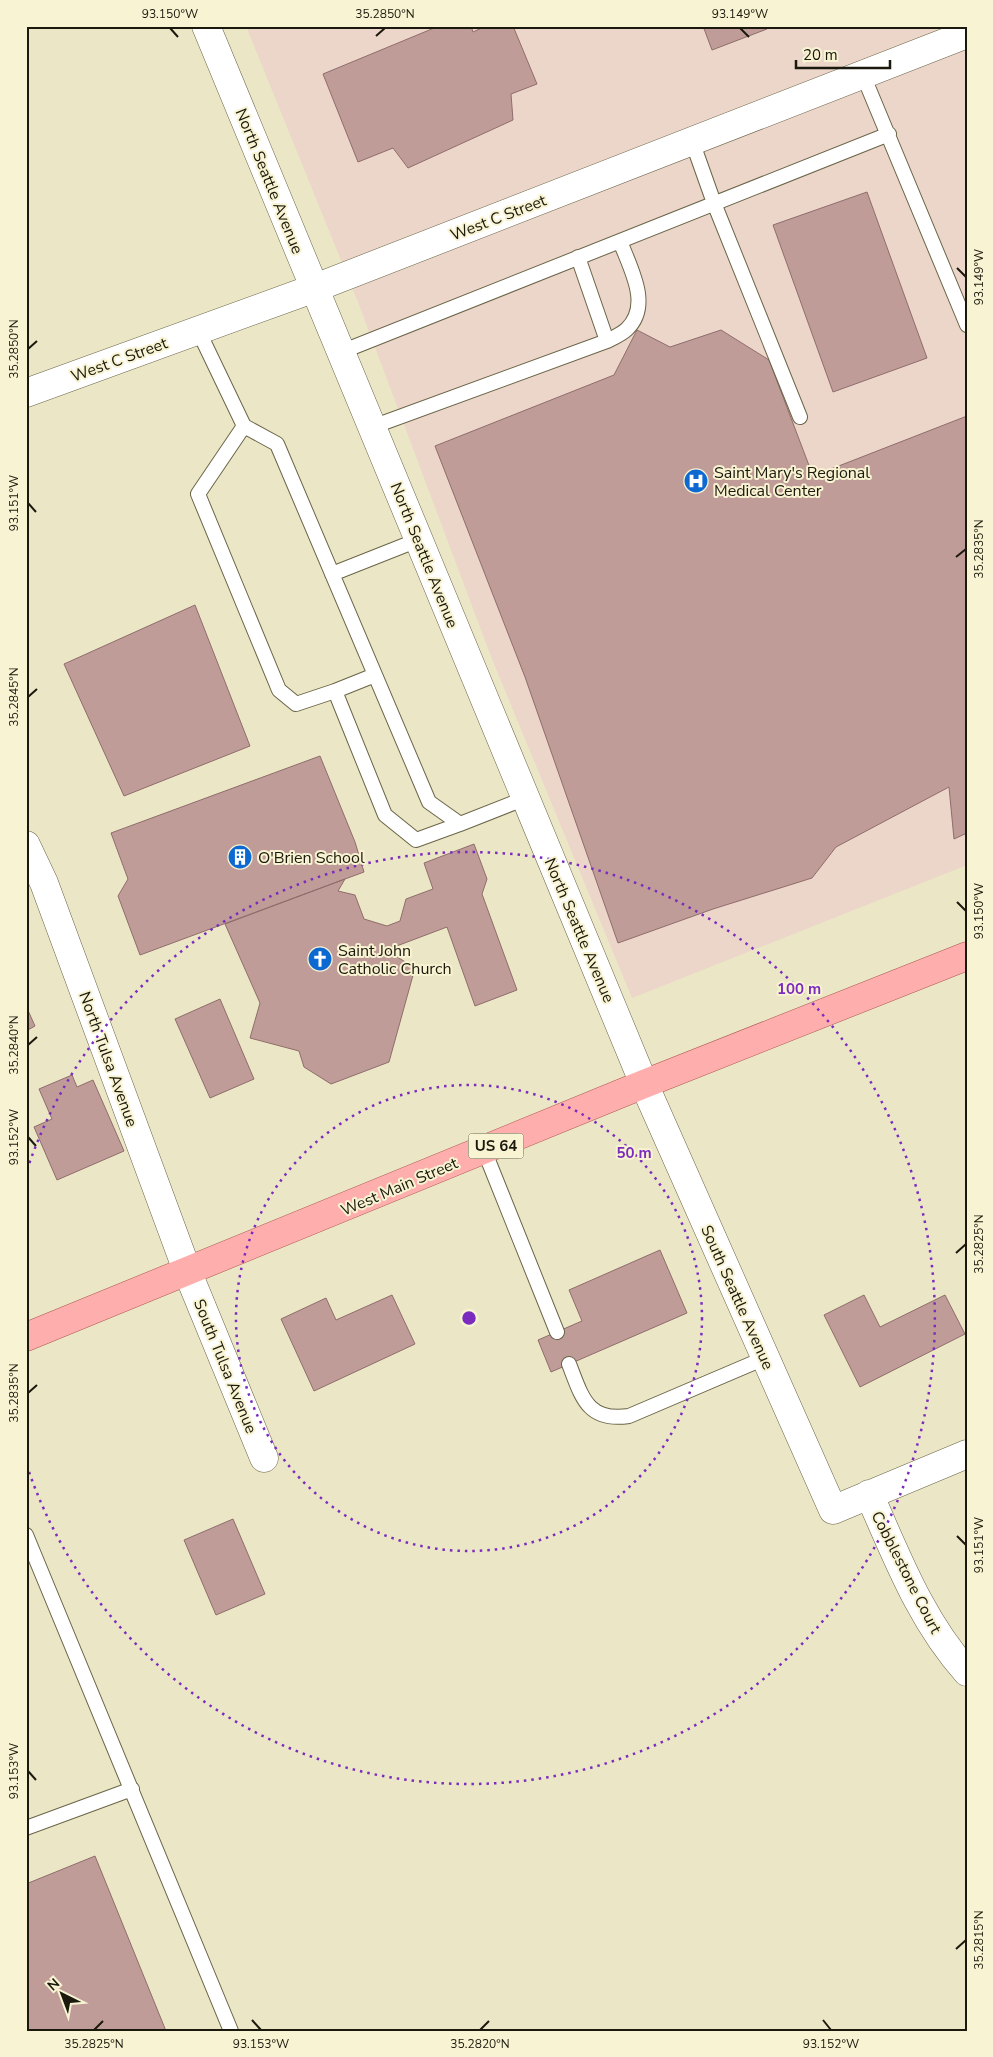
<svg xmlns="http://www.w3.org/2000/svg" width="993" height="2057" font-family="'Nunito Sans',sans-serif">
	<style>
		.medical { fill: #ecd5c9 }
		.building { fill: #c09c99; stroke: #8f6d6b }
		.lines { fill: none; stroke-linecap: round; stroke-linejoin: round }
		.service-casing { stroke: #6a6548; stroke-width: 16 }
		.minor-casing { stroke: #6a6548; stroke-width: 29 }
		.primary-casing { stroke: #af5751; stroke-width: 29 }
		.service { stroke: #fff; stroke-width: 14 }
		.minor { stroke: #fff; stroke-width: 28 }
		.primary { stroke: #feafad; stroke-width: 28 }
		.ticks { fill: none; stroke: #1b190d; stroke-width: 2 }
		.ring { fill: none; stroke: #7b2cbf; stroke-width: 2.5; stroke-dasharray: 2.5 5 }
		.labels { text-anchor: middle; stroke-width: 4; stroke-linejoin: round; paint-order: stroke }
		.shield { fill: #f8f3d2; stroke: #5d5a48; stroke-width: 1 }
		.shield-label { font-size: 15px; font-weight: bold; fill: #1b190d }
		.street-label { font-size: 16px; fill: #1b190d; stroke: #f8f3d2 }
		.poi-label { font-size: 16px; fill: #1b190d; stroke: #f8f3d2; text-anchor: start }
		.centre { fill: #7b2cbf; stroke: #f8f3d2; stroke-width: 2.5 }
		.ring-label { font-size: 15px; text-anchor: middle; font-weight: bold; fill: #7b2cbf; stroke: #f8f3d2; stroke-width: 4; stroke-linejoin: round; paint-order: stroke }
		.neatline { fill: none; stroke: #1b190d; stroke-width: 2 }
		.ticks-label { font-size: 12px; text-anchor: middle; fill: #1b190d }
	</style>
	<rect width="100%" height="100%" fill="#ebe6c5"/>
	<path class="medical" d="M246,26H967V865L632,998L492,659L358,302Z"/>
	<path class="building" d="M439,26H471L473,32L486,26H513L537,84L511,94L513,120L408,168L393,148L358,162L323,74Z
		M703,26H766L767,29L712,50Z
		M867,192L927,358L833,392L773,225Z
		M637,330L670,347L721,330L769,360L813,476L967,416V833L954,839L949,787L836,847L812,878L713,909L618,943L525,677L435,446L614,375Z
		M195,605L250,746L124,796L64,664Z
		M320,756L355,842L364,872L140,955L118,896L128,879L111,833Z
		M474,844L487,879L482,894L517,990L475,1006L447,927L386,950L415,968L389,1062L331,1084L304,1067L299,1051L250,1038L260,1003L225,924L345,879L338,891L355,895L364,919L387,926L400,921L406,899L433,889L424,863Z
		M220,999L254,1079L210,1098L175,1019Z
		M26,1006L35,1026L26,1031Z
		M72,1075L77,1087L93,1080L124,1151L57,1180L34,1127L52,1119L39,1089Z
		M660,1250L687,1313L551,1372L538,1340L582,1321L569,1290Z
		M392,1295L415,1344L314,1391L281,1319L326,1298L336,1320Z
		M864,1295L880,1327L945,1295L965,1334L860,1387L824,1315Z
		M233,1519L265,1594L216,1615L184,1540Z
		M95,1856L166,2031H26V1884Z"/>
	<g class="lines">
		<defs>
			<path id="service" d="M863,75L967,325
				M692,141L714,203L800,417
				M578,257L607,341
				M198,330L244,426L277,444L429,802L460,824L526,798
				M341,352L889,134
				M244,426L198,494L279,690L296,704L335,691L385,815L416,840L460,824
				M372,427L607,341C613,338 622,334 627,329C652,305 630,268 620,241
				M332,574L418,540
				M335,691L375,675
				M484,1150L557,1332
				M569,1364C582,1397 587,1422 629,1416L765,1358
				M26,1535L231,2031
				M26,1828L132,1789"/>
			<path id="minor" d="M206,26L644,1084L833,1510L967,1454
				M26,393L315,288L967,34
				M26,845L44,883L188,1273L264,1458
				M869,1494C897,1557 921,1621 967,1672"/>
			<path id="primary" d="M26,1337L644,1084L967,956"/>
		</defs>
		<use href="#service" class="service-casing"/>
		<use href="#minor" class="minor-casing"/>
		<use href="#primary" class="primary-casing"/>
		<use href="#service" class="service"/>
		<use href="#minor" class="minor"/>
		<use href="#primary" class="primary"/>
	</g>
	<path class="ticks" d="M170,28L178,37M740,28L749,37M376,36L385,28M957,268L966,277M28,349L37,341M28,503L36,512M956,557L966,549M28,697L37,689M957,902L966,911M28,1045L37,1037M28,1137L36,1146M956,1253L966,1244M28,1393L37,1385M957,1536L966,1545M28,1771L36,1780M956,1949L966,1940M252,2020L261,2030M823,2020L831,2030M94,2030L103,2021M480,2030L489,2021"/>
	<g class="ring">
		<circle cx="469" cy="1318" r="233"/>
		<path d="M27 1170A466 466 0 1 1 27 1466"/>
	</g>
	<defs>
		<symbol id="hospital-disc" viewBox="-11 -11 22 22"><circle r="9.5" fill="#0c69d2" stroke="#f8f3d2"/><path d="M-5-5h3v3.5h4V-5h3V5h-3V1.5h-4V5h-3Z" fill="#fff"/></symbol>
		<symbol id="building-disc" viewBox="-11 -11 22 22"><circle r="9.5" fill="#0c69d2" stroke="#f8f3d2"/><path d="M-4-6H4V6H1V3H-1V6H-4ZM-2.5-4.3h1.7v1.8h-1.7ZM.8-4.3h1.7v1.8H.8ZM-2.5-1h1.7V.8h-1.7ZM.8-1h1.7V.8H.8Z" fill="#fff"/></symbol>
		<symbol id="church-disc" viewBox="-11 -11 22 22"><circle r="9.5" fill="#0c69d2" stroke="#f8f3d2"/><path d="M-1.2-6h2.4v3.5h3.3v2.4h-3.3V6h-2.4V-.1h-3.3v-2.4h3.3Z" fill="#fff"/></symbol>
	</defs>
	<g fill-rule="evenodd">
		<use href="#hospital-disc" x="682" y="467" width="28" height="28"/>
		<use href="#building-disc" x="226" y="843" width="28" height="28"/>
		<use href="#church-disc" x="306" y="945" width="28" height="28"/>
	</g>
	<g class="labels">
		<rect class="shield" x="468.5" y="1133.5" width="55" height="25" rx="4"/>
		<g class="shield-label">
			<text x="496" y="1151">US 64</text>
		</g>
		<g class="street-label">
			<text transform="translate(270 181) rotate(68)" y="6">North Seattle Avenue</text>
			<text transform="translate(498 217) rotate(-21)" y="6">West C Street</text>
			<text transform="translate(119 359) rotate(-20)" y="6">West C Street</text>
			<text transform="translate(425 555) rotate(68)" y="6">North Seattle Avenue</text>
			<text transform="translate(580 930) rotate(67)" y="6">North Seattle Avenue</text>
			<text transform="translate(109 1059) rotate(70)" y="6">North Tulsa Avenue</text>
			<text transform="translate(399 1186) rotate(-23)" y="6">West Main Street</text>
			<text transform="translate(738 1297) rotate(66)" y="6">South Seattle Avenue</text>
			<text transform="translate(226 1366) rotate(68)" y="6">South Tulsa Avenue</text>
			<text transform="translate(907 1572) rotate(63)" y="6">Cobblestone Court</text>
		</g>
		<g class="poi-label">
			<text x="714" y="478">Saint Mary's Regional<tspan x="714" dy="18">Medical Center</tspan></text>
			<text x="258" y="863">O'Brien School</text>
			<text x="338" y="956">Saint John<tspan x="338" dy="18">Catholic Church</tspan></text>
		</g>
	</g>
	<circle cx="469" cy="1318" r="8" class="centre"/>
	<g class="ring-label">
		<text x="799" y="994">100 m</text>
		<text x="634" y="1158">50 m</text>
	</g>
	<rect width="993" height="2057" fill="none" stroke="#f8f3d2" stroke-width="55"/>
	<g transform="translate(62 1994) rotate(318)" stroke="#f8f3d2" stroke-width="4" paint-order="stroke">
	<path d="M0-4L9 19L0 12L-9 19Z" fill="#1b190d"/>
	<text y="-8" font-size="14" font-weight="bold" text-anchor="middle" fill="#1b190d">N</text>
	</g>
	<path d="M796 60v8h94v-8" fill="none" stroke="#1b190d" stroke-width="2.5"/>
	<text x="803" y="60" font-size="15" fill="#1b190d" stroke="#f8f3d2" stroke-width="4" paint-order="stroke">20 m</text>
	<rect x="28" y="28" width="938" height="2002" class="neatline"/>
	<g class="ticks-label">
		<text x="170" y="18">93.150°W</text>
		<text x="385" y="18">35.2850°N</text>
		<text x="740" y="18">93.149°W</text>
		<text transform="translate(979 277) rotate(-90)" y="4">93.149°W</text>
		<text transform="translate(14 349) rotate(-90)" y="4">35.2850°N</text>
		<text transform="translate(14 503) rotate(-90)" y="4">93.151°W</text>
		<text transform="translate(979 549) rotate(-90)" y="4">35.2835°N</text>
		<text transform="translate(14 697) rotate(-90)" y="4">35.2845°N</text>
		<text transform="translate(979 911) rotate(-90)" y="4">93.150°W</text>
		<text transform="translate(14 1045) rotate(-90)" y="4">35.2840°N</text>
		<text transform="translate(14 1137) rotate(-90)" y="4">93.152°W</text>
		<text transform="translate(979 1244) rotate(-90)" y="4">35.2825°N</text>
		<text transform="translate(14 1393) rotate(-90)" y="4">35.2835°N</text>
		<text transform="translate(979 1545) rotate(-90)" y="4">93.151°W</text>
		<text transform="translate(14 1771) rotate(-90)" y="4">93.153°W</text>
		<text transform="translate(979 1940) rotate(-90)" y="4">35.2815°N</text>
		<text x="94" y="2048">35.2825°N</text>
		<text x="261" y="2048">93.153°W</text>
		<text x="480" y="2048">35.2820°N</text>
		<text x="831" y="2048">93.152°W</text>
	</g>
</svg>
